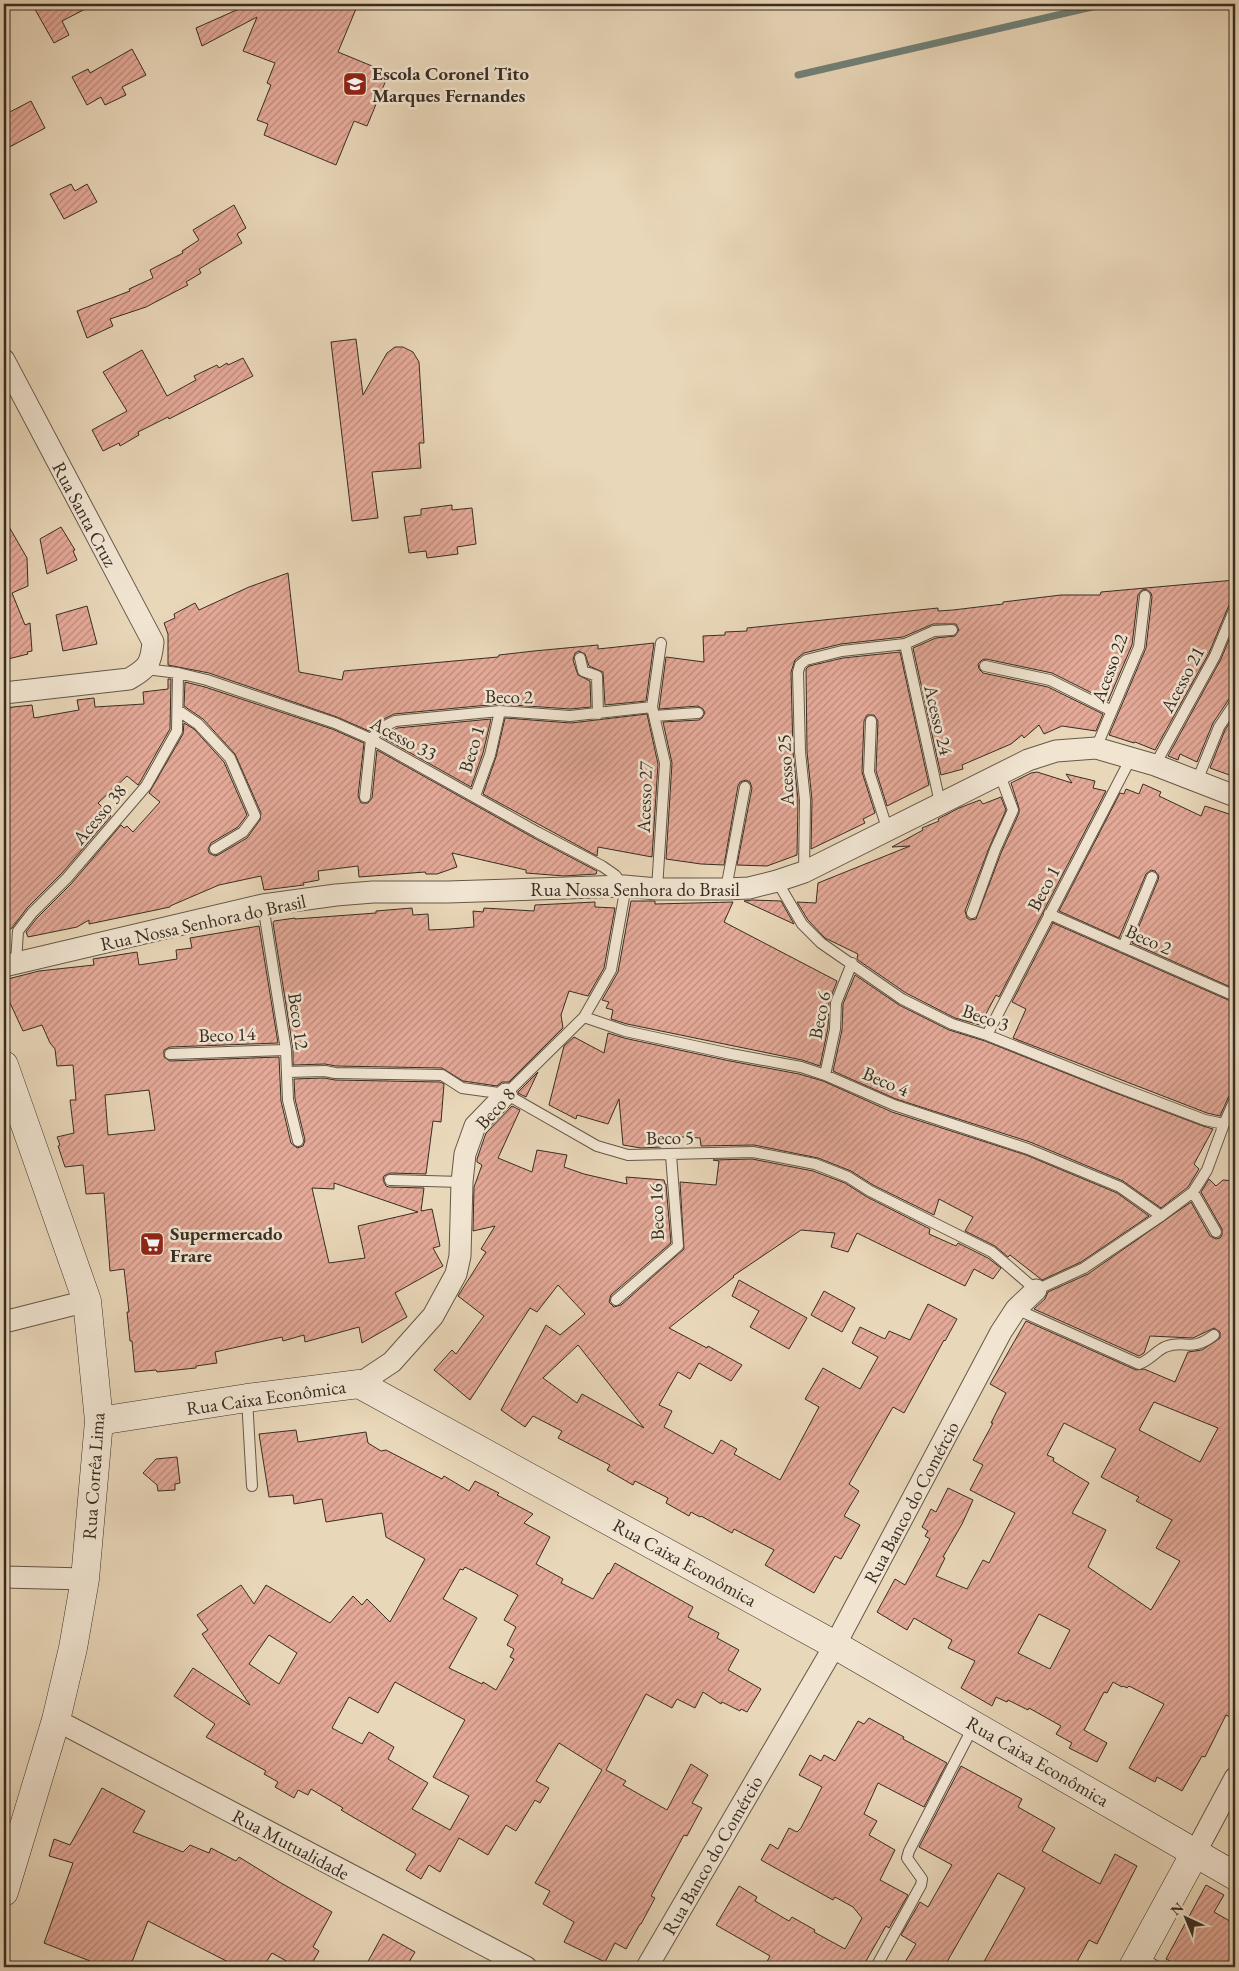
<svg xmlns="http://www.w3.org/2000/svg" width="1239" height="1971" font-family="'EB Garamond',serif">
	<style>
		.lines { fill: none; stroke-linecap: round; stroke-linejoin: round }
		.stream { stroke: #718178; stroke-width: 7 }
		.building { fill: url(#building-hatch); stroke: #382d23; fill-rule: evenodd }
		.lane-casing { stroke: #645848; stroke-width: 12 }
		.street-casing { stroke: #645848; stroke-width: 23 }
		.secondary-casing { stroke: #382d23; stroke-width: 29 }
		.lane { stroke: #f1e5d2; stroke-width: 10 }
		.street { stroke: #f1e5d2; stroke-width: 21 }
		.secondary { stroke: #f1e5d2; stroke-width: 28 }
		.labels { text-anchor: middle; stroke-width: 5; stroke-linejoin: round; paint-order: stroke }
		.poi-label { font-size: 19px; font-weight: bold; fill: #382d23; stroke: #f1e5d2; text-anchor: start }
		.street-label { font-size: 19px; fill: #382d23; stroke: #f1e5d2 }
	</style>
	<defs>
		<pattern id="building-hatch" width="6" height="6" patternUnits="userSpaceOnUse" patternTransform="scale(1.25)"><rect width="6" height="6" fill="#e5a998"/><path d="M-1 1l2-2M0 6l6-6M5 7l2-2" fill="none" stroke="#bb8a7c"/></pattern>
	</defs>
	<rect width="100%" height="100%" fill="#e9d7b9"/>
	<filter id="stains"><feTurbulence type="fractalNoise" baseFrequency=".004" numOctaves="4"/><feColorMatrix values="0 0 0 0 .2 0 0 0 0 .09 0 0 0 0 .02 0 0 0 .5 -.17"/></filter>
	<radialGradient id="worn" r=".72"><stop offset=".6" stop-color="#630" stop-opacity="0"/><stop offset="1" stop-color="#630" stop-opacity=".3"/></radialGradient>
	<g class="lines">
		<path class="stream" d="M798,75L1105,4"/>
	</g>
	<path class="building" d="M32,4H95L62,21L69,35L54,43Z
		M250,4H358L338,52L389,73L367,126L354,121L336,165L264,135L268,124L257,120L271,85L267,83L275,63L243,51L257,17L202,46L196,28Z
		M132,49L146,75L122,87L126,95L105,105L101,97L87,105L72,77L88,69L90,73Z
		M31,101L45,128L4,150V115Z
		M71,184L75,191L87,184L97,202L64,219L50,194Z
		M234,205L246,228L237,234L242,243L199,269L201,273L186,282L188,285L146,307L110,319L113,326L87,338L77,311L130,291L129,289L153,278L150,270L183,253L182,251L199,240L193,230Z
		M356,339L363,395L387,353L395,347H403L413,352L419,362L424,443H419L421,468L372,472L378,518L352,521L331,342Z
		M142,350L167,396L196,380L194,376L217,365L219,368L227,363L228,365L243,358L253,376L169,419L168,417L138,432L139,435L120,446L119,443L103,451L92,430L127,411L103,372Z
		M452,505V510L472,508L476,544L457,547L458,554L427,558L426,551L409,553L404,517L421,515V509Z
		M4,518L27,558L28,586L12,593L25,625L30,623L32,651L27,652L28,654L4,660Z
		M61,527L75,550L73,551L77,560L47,574L40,539Z
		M288,573L299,672L342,680L344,671L498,657L499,655L534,651L598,645V649L654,643L646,701L605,705L603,672L589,666L585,654L579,651L575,653L573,660L578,675L590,681L591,707L570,709L499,704L394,714L378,722L369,731L337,717L209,673L168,665V634L164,623L175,618L174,614L195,603L199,610L249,587Z
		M1235,580V601L1229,605L1209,653L1155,750L1135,742L1134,743L1109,735L1146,648L1152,597L1151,593L1146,589L1142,590L1138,595L1132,645L1108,701L1052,673L986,659L982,660L978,664L979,669L983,673L1048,687L1103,714L1096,731L1062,726L1044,734L1039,725L1024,738L1022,735L1011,744L962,765L963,769L941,775L913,648L936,638L955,636L959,630L956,624H933L903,637L841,644L804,653L795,660L791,672L793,752L798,800L797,855L767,866L737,865L752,788L750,782L746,780L740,782L738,786L724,865L701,864L666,859L672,763L663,722L699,720L702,718L705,713L703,709L698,706L659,709L666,657L704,662L703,636L725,635V632L747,631V628L938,608V611L953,610L1003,604V602L1061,595H1100L1101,592Z
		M87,606L97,644L63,651L56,615Z
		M1235,625V696L1229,699L1213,723L1197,762L1180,754L1178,760L1168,756L1221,659Z
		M900,652L929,785L887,806L876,771L878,721L874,715H867L864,721L862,772L875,813L863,819L865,823L811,849L812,800L807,752L806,669L809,666L843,658Z
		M168,679H171L170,729L140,782L138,785L127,776L98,803L111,816L62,873L27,908L12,928L4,932V708L32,705L34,718L79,710L77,700L94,698L95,707L144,704L143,692L168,689Z
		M185,682L205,687L332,729L364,743L358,796L361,803H368L372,798L377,750L534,838L597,871L596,874L564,876L526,873V870L452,853L457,867L437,874H426L425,872L359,877L358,866L318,871L319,880L303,883L304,885L264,890L261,876L219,885L170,906V907L89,924V920L77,927L28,937L26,932L37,918L72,883L121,825L124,828L127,826L133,832L160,802L149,793L183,734L184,723L194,729L224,762L247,815L238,827L211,843L208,849L209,853L215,856L218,855L247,838L260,820L261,813L235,754L203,719L184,706Z
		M647,714L658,764L652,857L598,847L597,856L483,794L496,757L505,718L571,723Z
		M1235,715V777L1210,768L1225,730Z
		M491,719L483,753L471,787L382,737L397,728Z
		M1037,772L1072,783L1066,774L1095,781L1093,788L1106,791L999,997L996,995L980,1025L955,1018L906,993L858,960L857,958L858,954L825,938L808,920L797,902L816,903L818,883L910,846L892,847L923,830L922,828L939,821L938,819L959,808L980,800L983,804L1001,797L1006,810L989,848L965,911L967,918L970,920L976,919L1001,853L1019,813V808L1011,783L1031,773Z
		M1143,784L1161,792L1159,796L1201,816L1205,806L1235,816V989L1132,943L1158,880L1159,876L1155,871L1151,870L1146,874L1119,938L1059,911L1120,793L1124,794L1126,789L1139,794Z
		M752,900L781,901L794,924L744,901Z
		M631,901H655V904L733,902L724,922L837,981L829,1002L828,1028L820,1066L802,1060L627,1024L611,1019L613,1010L606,1008L609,1002L602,1000L618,972Z
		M595,902V907L615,908L604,968L588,996L569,991L561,1015L563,1028L509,1082H502L497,1086L463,1081L442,1068L336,1066L325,1064L293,1065V1049L273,923L274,921L295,918V919L376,913V911L412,908L413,915L428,914L429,930L450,929L474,927L473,911L483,912L484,908L534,911L535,905Z
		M1053,923L1235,1003V1092L1229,1096L1220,1116L1207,1113L1013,1038L1026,1009L1012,1002Z
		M259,926L278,1043L170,1047L164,1050V1057L170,1061L279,1057L281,1101L291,1143L297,1148L303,1146L305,1140L295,1099L294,1079L324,1078L335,1080L440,1082L444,1084L441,1122L433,1121L426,1174L390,1173L384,1176L383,1180L386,1186L389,1187L424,1188L421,1211L432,1209L440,1246L433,1248L443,1266L395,1293L407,1317L362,1343L359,1327L305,1342L304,1335L283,1341L282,1337L215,1352L217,1363L196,1366V1368L157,1372L156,1370L135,1372L132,1341H130L127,1312H129L124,1269L110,1271L104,1193L86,1194L83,1165L65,1167L58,1146L60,1145L57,1137L74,1133L70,1100H76L73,1065L57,1066L55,1049L50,1043L42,1025L23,1031L4,990V980L39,971L94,965L93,959L137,952L139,965L177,959L176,950L192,948L190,938ZM149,1090L155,1130L108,1135L105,1095ZM334,1183L418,1212L358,1226L365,1258L329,1263L312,1188L334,1189Z
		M855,975L899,1005L949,1030L985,1041L1113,1092L1203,1126L1213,1129L1194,1164L1199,1169L1188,1187L1161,1208L1123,1181L1030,1142L896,1099L833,1071L842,1030L843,1004Z
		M608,1033L624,1038L730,1061L799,1074L823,1081L892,1112L1026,1155L1117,1193L1149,1216L1081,1262L1042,1280L1010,1255L1008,1257L995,1246L965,1231L973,1217L939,1199L934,1215L873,1185L851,1171L818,1158L754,1145L701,1146L700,1138L667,1136L666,1139L660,1138L661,1147L641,1148L623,1145L619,1099L608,1124L577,1115L576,1119L549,1105L564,1046L574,1037L604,1053Z
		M538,1072L526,1097L518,1093V1092Z
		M512,1106L520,1110L498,1158L532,1172L537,1150L567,1155L564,1167L584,1174L627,1184L626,1177L664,1180L665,1184H666L671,1243L611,1295L609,1302L614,1307L621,1305L684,1249L680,1182L716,1185L719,1161L713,1160L752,1159L813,1171L845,1183L867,1197L930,1229L929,1234L956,1246L958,1243L988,1258L1001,1268L993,1279L974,1269L965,1286L857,1233L848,1252L831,1247L835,1233L801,1230L733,1276L734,1277L669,1328L707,1348L708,1346L742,1365L731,1381L699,1363L690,1379L678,1372L659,1405L672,1411L664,1427L713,1454L721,1440L737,1449L734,1454L780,1480L819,1407L805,1399L823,1368L860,1389L878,1357L852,1343L860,1327L885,1339L889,1331L910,1340L928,1304L957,1319L945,1341L944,1340L904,1413L893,1407L849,1484L859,1491L844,1516L860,1525L841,1559L835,1556L814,1593L765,1565L774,1550L734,1529L732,1533L701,1516L700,1517L691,1512L689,1516L666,1503L668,1498L635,1481L633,1485L607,1470L610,1465L558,1438L562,1431L533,1416L525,1427L501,1410L546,1325L560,1335L585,1314L558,1285L537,1312L530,1308L470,1400L434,1370L452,1350L456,1354L484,1316L458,1296L486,1252L481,1249L495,1226L473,1231L474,1187L482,1165L477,1162V1159L486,1133ZM578,1345L628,1408L644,1428L582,1394L577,1403L543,1378Z
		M1209,1179L1216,1186L1223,1180L1235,1181V1707L1230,1717L1226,1715L1205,1757L1202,1756L1182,1791L1157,1777L1155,1782L1129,1768L1164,1704L1129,1686L1127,1688L1123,1686L1122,1687L1113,1682L1107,1693L1104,1692L1084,1730L1107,1743L1097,1762L1069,1748L1072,1743L1056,1734L1061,1726L1029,1708L1028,1710L1008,1700L1007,1702L996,1697L992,1706L961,1688L975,1661L948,1648L952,1640L914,1618L907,1630L877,1612L895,1579L905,1585L930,1539L925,1536L928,1531L922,1527L931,1509L936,1512L948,1488L973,1500L962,1524L943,1557L945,1558L936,1576L967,1589L983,1560L989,1563L1015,1513L970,1490L983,1465L973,1460L993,1423H991L1006,1393L990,1384L1026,1321L1136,1370L1144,1369L1175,1382L1188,1352L1202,1350L1220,1338V1332L1214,1328L1193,1338L1150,1336L1144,1353L1139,1356L1034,1309L1045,1299L1048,1292L1088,1274L1191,1202L1210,1236L1216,1239L1220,1238L1222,1235V1229L1201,1192ZM1154,1402L1218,1428L1200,1462L1139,1430ZM1064,1423L1116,1449L1101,1477L1139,1497L1136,1501L1172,1520L1156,1548L1180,1561L1151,1610L1088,1567L1106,1530L1072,1513L1089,1483L1053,1461L1054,1458L1047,1455ZM1039,1614L1070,1630L1050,1669L1018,1653Z
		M739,1280L807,1318L789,1349L750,1327L759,1311L732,1296Z
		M824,1291L855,1308L842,1332L811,1315Z
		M296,1430L298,1442L366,1432L368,1443L381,1451L386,1450L442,1479L444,1476L469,1491L475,1481L499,1493L497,1495L533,1514L524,1523L550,1537L536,1564L563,1579L561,1583L593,1599L608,1573L609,1574L615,1563L693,1607L688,1617L719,1633L717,1638L739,1650L728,1670L761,1689L747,1712L741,1709L740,1711L722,1702L721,1704L703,1692L695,1708L677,1699L672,1708L646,1694L606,1770L626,1781L623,1785L667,1810L691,1764L708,1775L692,1803L702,1808L687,1836L684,1835L658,1883L651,1896L655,1898L641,1924H640L626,1949L615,1943L605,1962L564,1942L574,1922L543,1904L550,1891L535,1883L602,1770L559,1743L536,1781L549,1788L540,1803L535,1800L516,1831L506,1825L488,1855L459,1838L440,1872L429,1865L421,1879L406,1870L416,1854L341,1810L343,1808L311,1789L308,1795L298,1790L294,1798L275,1787L278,1782L264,1774L266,1771L206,1737L215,1724L174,1696L193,1668L250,1705L202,1634L208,1630L197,1615L241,1585L254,1604L266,1585L330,1623L353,1596L362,1605L367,1599L390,1622L425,1559L386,1537L382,1513L326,1522L322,1499L294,1504L293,1495L269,1497L259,1434ZM465,1567L518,1595L504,1620L516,1627L507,1645L514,1649L510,1657L514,1659L496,1690L483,1682L482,1684L449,1668L477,1618L443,1599L460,1569L463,1570ZM269,1635L297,1653L279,1684L249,1664ZM395,1682L465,1720L433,1777L469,1796L450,1830L412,1809L428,1783L388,1759L394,1747L369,1732L362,1744L332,1728L349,1697L378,1713Z
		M177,1457L180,1483L175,1484V1490L158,1491L157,1485L143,1473L156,1459Z
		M869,1718L904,1737L903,1739L947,1763L924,1807L878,1783L864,1814L877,1821L869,1835L895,1850L880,1880L908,1895L889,1928L886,1926L866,1961L870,1963L869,1967H764L770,1956L716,1925L739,1886L757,1897L755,1901L789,1921L792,1917L815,1930L814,1932L845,1949L862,1918L853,1907L835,1897L833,1900L761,1860L770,1844L778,1849L789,1828L797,1832L801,1828L822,1787L799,1775L810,1755L821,1761L824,1755L835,1761L858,1721L864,1724Z
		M961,1766L1022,1799L1018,1807L1055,1828L1042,1851L1100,1884L1115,1854L1137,1866L1097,1944L1089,1940L1074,1967H981L1025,1888L998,1873L944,1967H902L916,1944L901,1935L920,1902L928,1907L952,1865L919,1847Z
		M102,1788L145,1811L133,1832L183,1852L190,1845L209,1853L211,1848L236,1861L239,1857L281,1883L332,1912L313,1947L319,1951L310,1967H297L272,1953L263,1967H238L148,1921L130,1967H88L90,1961L44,1943L73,1863L49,1856L54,1839L70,1845Z
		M1206,1885L1224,1895L1214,1912L1235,1924V1951L1226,1967H1182L1166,1959Z
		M383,1934L415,1952L406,1967H365Z"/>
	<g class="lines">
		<defs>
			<path id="lane" d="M905,644L940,803
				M580,658L583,671L597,676L598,714
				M985,666L1050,680L1112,711
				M146,669L178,673L207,680L335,723L371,739L537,832L602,866L615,875L624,886V897L611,970L584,1017L506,1094
				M179,711L198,724L230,758L255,816L243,832L215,849
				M654,716L698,713
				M871,721L869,772L888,831
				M1096,748L1139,647L1145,596
				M1155,765L1215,656L1235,608
				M1197,781L1219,727L1235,703
				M475,796L490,755L500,711
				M365,797L371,739L381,728L395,721L500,711L570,716L652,707
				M804,872L805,800L800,752L798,672L800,665L806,660L842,651L905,644L934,631L952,630
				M777,881L802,924L821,943L902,999L952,1024L987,1035L1115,1086L1205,1120L1224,1124
				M657,889L665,763L652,707L661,643
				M726,889L745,787
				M263,905L286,1050L288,1100L298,1141
				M972,913L995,850L1013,810L1000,775
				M1049,914L1235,996
				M1123,947L1152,877
				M16,962L18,931L32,913L67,878L146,786L177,731L178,673
				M584,1017L625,1031L731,1054L801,1067L825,1075L894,1105L1028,1149L1120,1187L1161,1216
				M987,1035L1131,758
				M170,1054L286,1050
				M287,1072L325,1071L335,1073L442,1075L462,1088L506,1094L597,1146L628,1155L753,1152L815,1164L848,1177L870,1191L992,1252L1036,1290L1084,1268L1161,1216L1193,1192L1207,1170L1224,1124L1235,1099
				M825,1075L835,1029L836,1003L852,963
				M390,1180L462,1182
				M1193,1192L1216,1232
				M616,1300L678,1246L671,1155
				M1016,1309L1139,1364C1150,1360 1156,1351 1165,1347C1185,1339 1191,1353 1214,1335
				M247,1399L252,1486
				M1139,1957L1158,1967
				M876,1967L921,1885L922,1879L907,1858L909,1851L973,1727"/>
			<path id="street" d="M4,360L153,642C151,664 148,668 129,679L4,693
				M4,966L263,905L336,895L373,892H448L624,886L657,889H726L749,888L777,881L804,872L1028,760L1056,751L1096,748L1155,765L1235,796
				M4,1322L87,1301
				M359,1384L392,1362L433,1316L456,1274L460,1256L462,1182L465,1154L475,1126L506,1094
				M4,1577L85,1579
				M56,1720L526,1967
				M1195,1853L1235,1778
				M647,1967L835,1645L1001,1332L1016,1309L1036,1290"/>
			<path id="secondary" d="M4,1065L87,1301L99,1421L85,1579L73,1648L56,1720L4,1892
				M99,1421L247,1398L359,1384L835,1645L1235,1876
				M1133,1967L1195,1853"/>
		</defs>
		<use href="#lane" class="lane-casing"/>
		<use href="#street" class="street-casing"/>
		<use href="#secondary" class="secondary-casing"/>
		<use href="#lane" class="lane"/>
		<use href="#street" class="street"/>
		<use href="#secondary" class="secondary"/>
	</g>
	<defs>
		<symbol id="school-square" viewBox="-11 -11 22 22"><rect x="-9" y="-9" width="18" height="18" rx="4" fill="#8f2418" stroke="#f1e5d2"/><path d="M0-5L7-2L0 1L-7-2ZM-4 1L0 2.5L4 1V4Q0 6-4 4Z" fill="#fff"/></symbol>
		<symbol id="supermarket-square" viewBox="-11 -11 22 22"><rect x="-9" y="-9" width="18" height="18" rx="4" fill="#8f2418" stroke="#f1e5d2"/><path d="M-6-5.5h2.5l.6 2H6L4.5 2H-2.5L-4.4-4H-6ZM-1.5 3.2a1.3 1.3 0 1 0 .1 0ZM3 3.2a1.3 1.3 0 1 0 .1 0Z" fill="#fff"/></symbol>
	</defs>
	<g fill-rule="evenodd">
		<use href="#school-square" x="341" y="70" width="28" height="28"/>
		<use href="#supermarket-square" x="138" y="1230" width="28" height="28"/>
	</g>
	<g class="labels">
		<g class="poi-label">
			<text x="372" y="80">Escola Coronel Tito<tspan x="372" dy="22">Marques Fernandes</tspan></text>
			<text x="170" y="1240">Supermercado<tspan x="170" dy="22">Frare</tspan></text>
		</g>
		<g class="street-label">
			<text transform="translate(85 514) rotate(62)" y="7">Rua Santa Cruz</text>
			<text transform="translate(1109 668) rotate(-70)" y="7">Acesso 22</text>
			<text transform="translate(1182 679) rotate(-62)" y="7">Acesso 21</text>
			<text transform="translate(509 696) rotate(1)" y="7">Beco 2</text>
			<text transform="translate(939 720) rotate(77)" y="7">Acesso 24</text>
			<text transform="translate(404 738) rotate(28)" y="7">Acesso 33</text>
			<text transform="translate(471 749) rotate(-73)" y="7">Beco 1</text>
			<text transform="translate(785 770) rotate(-93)" y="7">Acesso 25</text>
			<text transform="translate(644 797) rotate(-88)" y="7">Acesso 27</text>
			<text transform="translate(99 814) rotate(-50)" y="7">Acesso 38</text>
			<text transform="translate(1043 888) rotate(-62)" y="7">Beco 1</text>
			<text x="635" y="896">Rua Nossa Senhora do Brasil</text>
			<text transform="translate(203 922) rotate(-12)" y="7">Rua Nossa Senhora do Brasil</text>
			<text transform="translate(1149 939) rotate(24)" y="7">Beco 2</text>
			<text transform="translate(819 1015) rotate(-79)" y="7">Beco 6</text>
			<text transform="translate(986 1017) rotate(19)" y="7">Beco 3</text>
			<text transform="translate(299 1021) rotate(82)" y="7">Beco 12</text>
			<text transform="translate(227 1034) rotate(-2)" y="7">Beco 14</text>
			<text transform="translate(886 1081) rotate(23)" y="7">Beco 4</text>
			<text transform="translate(495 1108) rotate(-48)" y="7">Beco 8</text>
			<text transform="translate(670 1137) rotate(-1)" y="7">Beco 5</text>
			<text transform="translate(656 1212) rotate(-92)" y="7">Beco 16</text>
			<text transform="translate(266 1397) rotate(-8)" y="7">Rua Caixa Econômica</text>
			<text transform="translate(93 1476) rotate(-86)" y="7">Rua Corrêa Lima</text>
			<text transform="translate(911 1502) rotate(-62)" y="7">Rua Banco do Comércio</text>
			<text transform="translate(685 1562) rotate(29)" y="7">Rua Caixa Econômica</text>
			<text transform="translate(1038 1761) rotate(30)" y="7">Rua Caixa Econômica</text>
			<text transform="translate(291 1844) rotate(28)" y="7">Rua Mutualidade</text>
			<text transform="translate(712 1855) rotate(-60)" y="7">Rua Banco do Comércio</text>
		</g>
	</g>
	<rect width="1239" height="1971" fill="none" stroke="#e9d7b9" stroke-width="20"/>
	<rect x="5" y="5" width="1229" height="1961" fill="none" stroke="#382d23" stroke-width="2.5"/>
	<rect x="10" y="10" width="1219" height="1951" fill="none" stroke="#382d23"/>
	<g transform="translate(1186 1918) rotate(316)" stroke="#f1e5d2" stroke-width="4" paint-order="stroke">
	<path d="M0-4L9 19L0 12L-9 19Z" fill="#382d23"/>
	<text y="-8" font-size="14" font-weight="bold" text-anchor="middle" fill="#382d23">N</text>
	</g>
	<rect width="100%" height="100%" filter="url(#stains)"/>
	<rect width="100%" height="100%" fill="url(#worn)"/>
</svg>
